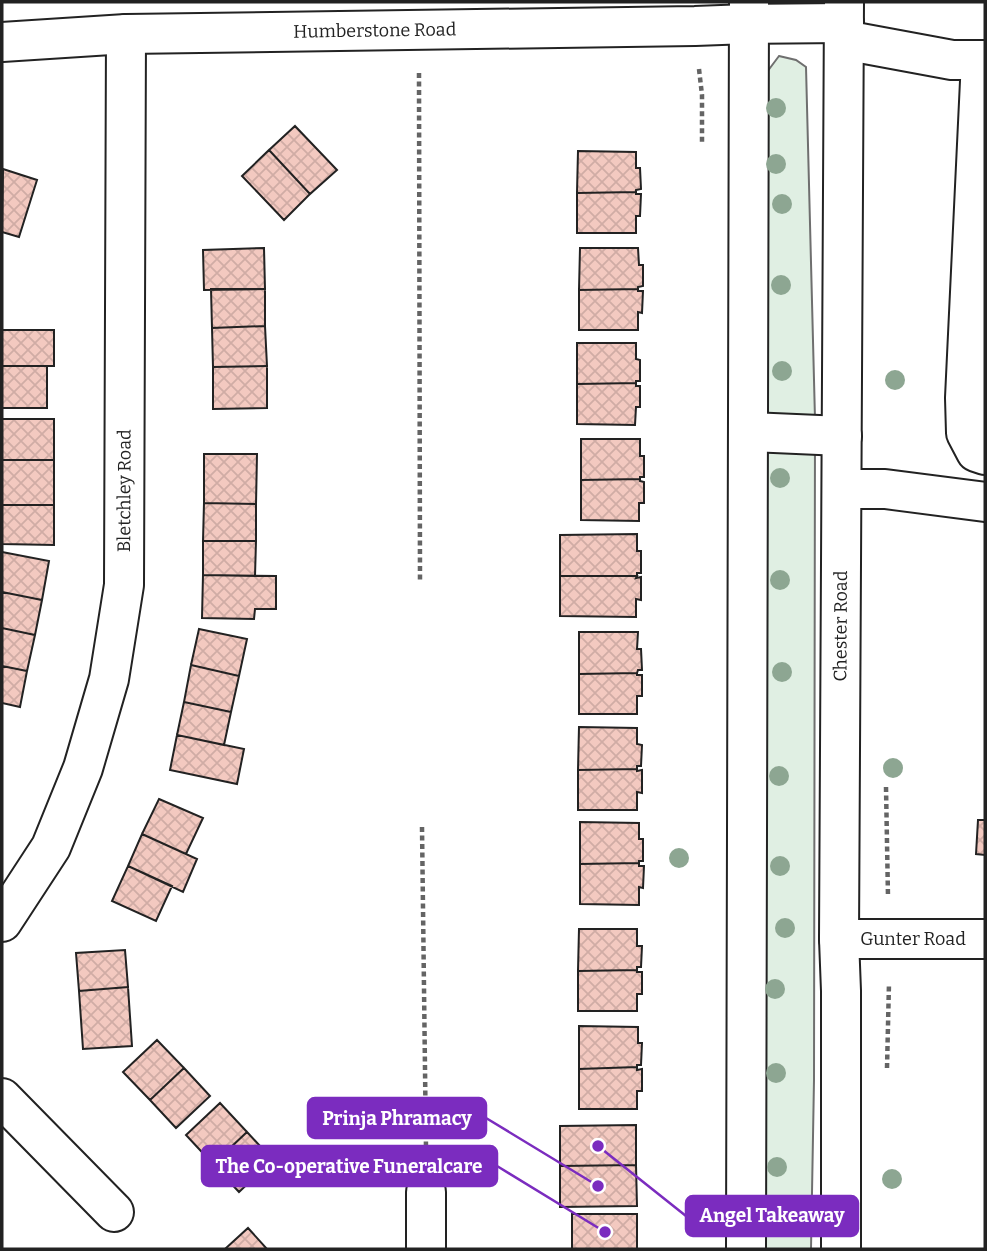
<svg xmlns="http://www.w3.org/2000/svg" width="987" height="1251" font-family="Bitter,serif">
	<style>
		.grass { fill: #e0efe3; stroke: #6f6f6f; stroke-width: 2 }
		.building { fill: url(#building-cross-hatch); stroke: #222; stroke-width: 2 }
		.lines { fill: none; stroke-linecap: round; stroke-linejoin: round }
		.minor-casing { stroke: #222; stroke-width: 42 }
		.highway-casing { stroke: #222; stroke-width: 42 }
		.path { stroke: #646464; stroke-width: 4.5; stroke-dasharray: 5 3.5; stroke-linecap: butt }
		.minor { stroke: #fff; stroke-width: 38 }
		.highway { stroke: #fff; stroke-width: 38 }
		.tree { fill: #8da692 }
		.labels { text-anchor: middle; stroke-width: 5; stroke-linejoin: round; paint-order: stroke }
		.street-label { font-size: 18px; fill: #222; stroke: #fff }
		.leader { fill: none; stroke: #7b2cbf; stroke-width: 2.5 }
		.callout-dot { fill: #7b2cbf; stroke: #fff; stroke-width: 2.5 }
		.callout { fill: #7b2cbf; stroke: #7b2cbf; stroke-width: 2.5 }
		.callout-label { font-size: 19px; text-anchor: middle; font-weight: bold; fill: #fff }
	</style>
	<defs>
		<pattern id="building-cross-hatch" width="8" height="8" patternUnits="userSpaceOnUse" patternTransform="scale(1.75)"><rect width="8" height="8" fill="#f3c9c0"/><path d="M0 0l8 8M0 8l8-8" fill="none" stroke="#d0aca5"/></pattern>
	</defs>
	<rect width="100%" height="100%" fill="#fff"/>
	<path class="grass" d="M779,56L796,60L806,67L815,419L814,1080L811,1249H764L767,72Z"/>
	<path class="building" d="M295,126L337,170L310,194L269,150Z
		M269,150L310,194L284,220L242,176Z
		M578,151L636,152V168H640L641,189L636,190V192L577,193Z
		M3,169L37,180L19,237L2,232Z
		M636,192V194H641L640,216H636V233H577V193Z
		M264,248L265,289L204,290L203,250Z
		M580,248H638L639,265H643V286L638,287V289L579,290Z
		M211,289H265V326L212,328Z
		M638,289V291H643L642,313L638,312V330H579V290Z
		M265,326L267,366L213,367L212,328Z
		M2,330H54V366H2Z
		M577,343H636V359L640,360V381H636V383L577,384Z
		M2,366H47V408H2Z
		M267,366V408L213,409V367Z
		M636,383V386H640V407H636L635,425L577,424V384Z
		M2,419H54V460H2Z
		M581,439H640V456H644V477H640V479L581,480Z
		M204,454H257L256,504L204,503Z
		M2,460H54V505H2Z
		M640,479V481L644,482V503H639V521L581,520V480Z
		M204,503L256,504V541H203Z
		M2,505H54V545L2,544Z
		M637,534V551H641V573H637V576H560V535Z
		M203,541H256L255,576L203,575Z
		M2,552L49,561L42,600L2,592Z
		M203,575L276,576V609H255L254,619L202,618Z
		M560,576H637L636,578L641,577V600L636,599V617L560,616Z
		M2,592L42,600L35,635L2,628Z
		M2,628L35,635L27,671L2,666Z
		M199,629L247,639L239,676L191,665Z
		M579,632H638L637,649H641L642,670H638L637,673L579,674Z
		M191,665L239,676L231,712L184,702Z
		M2,666L27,671L20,707L2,703Z
		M637,673V675H642V696H637V714H579V674Z
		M184,702L231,712L224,745L177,735Z
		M579,727L637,728V744L642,745L641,766H637V769L578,770Z
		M177,735L244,749L237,784L170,770Z
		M637,769V771L642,770V793L637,792V810H578V770Z
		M159,799L203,818L186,854L142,834Z
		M978,820H985V855L976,854Z
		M580,822L639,823V839H643V861H639V863L580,864Z
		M142,834L197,859L183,892L128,866Z
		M639,863V866H644L643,888L639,887V905L580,904V864Z
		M128,866L172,886L156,921L112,901Z
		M579,929H637V946H642L641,967H637V970L578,971Z
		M125,950L128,987L79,991L76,953Z
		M637,970V972H642V994H637V1011H578V971Z
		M128,987L132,1046L83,1049L79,991Z
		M579,1026L638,1027V1043H642L641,1065H637V1067L579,1069Z
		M157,1040L184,1068L150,1100L123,1072Z
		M637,1067V1070L642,1069V1091H637V1109H579V1069Z
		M184,1068L210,1096L176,1128L150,1100Z
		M220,1103L247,1132L213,1164L186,1135Z
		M636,1125V1165L560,1166V1126Z
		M247,1132L273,1160L239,1192L213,1164Z
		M636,1165L637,1206L560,1207V1166Z
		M572,1214H637V1249H572Z
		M248,1228L267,1249H225Z"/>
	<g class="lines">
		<defs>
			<g id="minor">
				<path d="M844,40L952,60H985"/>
				<path id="s1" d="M2,42L126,34L695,26L748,24"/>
				<path d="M981,60L965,398L966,433L976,452L985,455"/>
				<path d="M842,489H885L985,502"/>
				<path id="s2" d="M2,922L51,847L83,768L109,679L124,585L126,34"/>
				<path id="s3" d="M839,939H985"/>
				<path d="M2,1098L114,1212"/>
				<path d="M426,1192V1249"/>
			</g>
			<g id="highway">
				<path d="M748,24L844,23"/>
				<path d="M748,432L842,436"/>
				<path d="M746,1249L749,2"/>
				<path id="s4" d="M841,1249V991L839,939L844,2"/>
			</g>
		</defs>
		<use href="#minor" class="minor-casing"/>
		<use href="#highway" class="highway-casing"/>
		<path class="path" d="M699,69L702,95V144
			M419,73L420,581
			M886,787L888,897
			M422,827L426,1149
			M887,1068L889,983"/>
		<use href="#minor" class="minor"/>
		<use href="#highway" class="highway"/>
	</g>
	<g class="tree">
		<circle cx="776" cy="108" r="10"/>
		<circle cx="776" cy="164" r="10"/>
		<circle cx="782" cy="204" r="10"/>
		<circle cx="781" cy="285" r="10"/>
		<circle cx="782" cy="371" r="10"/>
		<circle cx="895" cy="380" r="10"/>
		<circle cx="780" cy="478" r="10"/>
		<circle cx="780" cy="580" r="10"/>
		<circle cx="782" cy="672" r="10"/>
		<circle cx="893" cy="768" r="10"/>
		<circle cx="779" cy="776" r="10"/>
		<circle cx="679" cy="858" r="10"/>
		<circle cx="780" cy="866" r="10"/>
		<circle cx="785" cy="928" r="10"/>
		<circle cx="775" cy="989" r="10"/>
		<circle cx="776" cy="1073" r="10"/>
		<circle cx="777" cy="1167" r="10"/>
		<circle cx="892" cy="1179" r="10"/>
	</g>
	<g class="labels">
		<g class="street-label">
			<text dy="6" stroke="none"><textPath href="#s1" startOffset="373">Humberstone Road</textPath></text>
			<text dy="6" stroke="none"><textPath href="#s2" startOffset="457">Bletchley Road</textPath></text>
			<text dy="6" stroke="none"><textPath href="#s4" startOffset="623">Chester Road</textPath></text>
			<text dy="6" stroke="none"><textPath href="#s3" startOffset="74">Gunter Road</textPath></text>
		</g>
	</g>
	<path class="leader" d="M598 1186L486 1118M605 1232L497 1166M598 1146L686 1216"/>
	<g class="callout-dot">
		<circle cx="598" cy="1186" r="7"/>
		<circle cx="605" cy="1232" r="7"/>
		<circle cx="598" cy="1146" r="7"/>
	</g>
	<g class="callout">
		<rect x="308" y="1098" width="178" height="40" rx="7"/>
		<rect x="202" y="1146" width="295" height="40" rx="7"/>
		<rect x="686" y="1196" width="172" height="40" rx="7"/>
	</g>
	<g class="callout-label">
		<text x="397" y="1125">Prinja Phramacy</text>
		<text x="349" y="1173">The Co-operative Funeralcare</text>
		<text x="772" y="1222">Angel Takeaway</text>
	</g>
	<rect width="987" height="1251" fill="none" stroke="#222222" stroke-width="7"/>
</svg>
